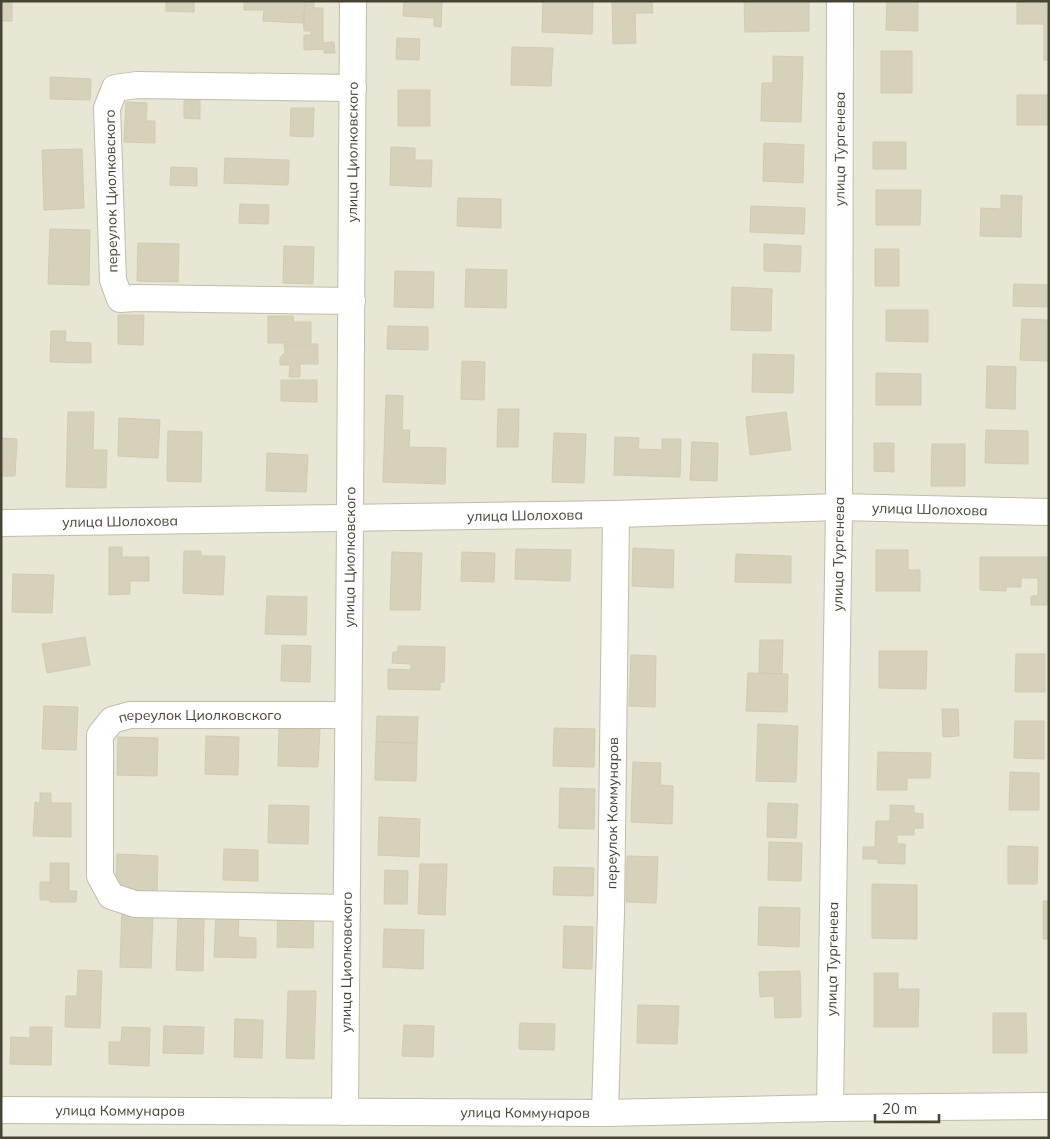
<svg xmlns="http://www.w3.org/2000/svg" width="1050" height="1139" font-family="Mulish,sans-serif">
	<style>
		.residential { fill: #e8e6d4 }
		.building { fill: #d6d1bb; stroke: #d1cbae }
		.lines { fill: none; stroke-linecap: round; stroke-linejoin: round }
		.minor-casing { stroke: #c0bda8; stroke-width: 28 }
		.minor { stroke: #fff; stroke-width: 26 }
		.labels { text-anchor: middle; stroke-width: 4.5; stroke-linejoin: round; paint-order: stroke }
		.street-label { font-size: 14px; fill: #474435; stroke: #fff }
	</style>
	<rect width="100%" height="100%" fill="#f4f2e6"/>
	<path class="residential" d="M1,1H1049V1138H1Z"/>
	<path class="building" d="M1,1H12V21H1Z
		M166,1H194V12L166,11Z
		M244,1H305L304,23L263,21L264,10H244Z
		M305,1H314V8H323V43L334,42L335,53H324V49L304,50V35H311V31H304L303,12H306Z
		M404,1H442L441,27L434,26V18L403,16Z
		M543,1H593L592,34L542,32Z
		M612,1H652L653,13H635L636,43L613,44Z
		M744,1H809V31L745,32Z
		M887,1H918V31L886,30Z
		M1017,1H1049V60H1044V24H1017Z
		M397,38L420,39L419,60L396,59Z
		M512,47L553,48L551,86L511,85Z
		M881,51H912V93H881Z
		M773,56L803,57L801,122L761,121L762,83H773Z
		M50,77L91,79L90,100L50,99Z
		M398,90H430V126H398Z
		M1017,95H1048V125H1017Z
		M184,100H200V119L184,118Z
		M126,102L147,103L146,121H155V143L124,142Z
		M291,108H314L313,137L290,136Z
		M873,142H906V169H873Z
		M764,143L804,145L803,183L763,181Z
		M391,147L415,148V160H432L431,187L390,185Z
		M82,149L84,208L44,210L42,150Z
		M225,158L289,160L288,185L224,183Z
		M171,167L197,168V186L170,185Z
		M876,190H921L920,225H876Z
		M1001,195L1022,196L1021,237L980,236L981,208L1001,209Z
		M458,198L501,199V228L457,226Z
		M240,204L269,205L268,224L239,223Z
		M751,206L805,208L804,234L750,232Z
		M50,229L90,230L89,285L48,284Z
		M138,243L179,244L178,282L137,281Z
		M764,244L801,246L800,272L764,271Z
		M284,246L314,247L313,284L283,283Z
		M875,249H899V286H875Z
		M466,269L507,270L506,308L465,307Z
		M395,271L434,272L433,308L394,307Z
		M1014,284L1049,285V307L1013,306Z
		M732,287L772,289L771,331L731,330Z
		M886,310H928V342L886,341Z
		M118,315H144L143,345L118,344Z
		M268,316H293L294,322H311V343H268Z
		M1022,319L1049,320V361L1020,360Z
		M388,326L428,327V350L387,349Z
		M51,331H66L65,342L91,343V363L50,362Z
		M284,344H318V364H300V377H289L290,365H280V358L285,352Z
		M753,354L794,355L793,393L752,392Z
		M462,361L485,362L484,400L461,399Z
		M987,366L1016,367L1015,409L986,408Z
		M876,373L921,374V405H876Z
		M281,380H317V402L281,401Z
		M386,395L403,396L402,430H410L409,447L446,448L445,484L383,482Z
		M498,409H519L518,447H497Z
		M68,412H94L93,450H107L106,488L66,487Z
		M786,412L791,450L750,455L746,417Z
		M119,418L160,420L158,458L118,456Z
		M986,430L1028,431V464L985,463Z
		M168,431L202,432L201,482L167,481Z
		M554,433L586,434L584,483L552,482Z
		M615,437L639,438L638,449L662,450V439H681L680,477L614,475Z
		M1,438L17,439L15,476H1Z
		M692,442L718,443L717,481L690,480Z
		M874,443H894V472L874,471Z
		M932,444H965V486H931Z
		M267,453L308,455L306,492L266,491Z
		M109,547H122V557H149V581H130V594L109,595Z
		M633,548L674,550L673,588L632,586Z
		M516,549L571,550L570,581L515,579Z
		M876,550H908V570H920V591H876Z
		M184,551H201V556H225L223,595L183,593Z
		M392,552L422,553L420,610H390Z
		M462,552L495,553L494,582L461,581Z
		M736,554L791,556V583L735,582Z
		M980,557H1049V602H1047V605H1031V596H1038V578H1021V587H1006V591L980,590Z
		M13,574L54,575L52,613L12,612Z
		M267,596L307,597L306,635L265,634Z
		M85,637L90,665L47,673L42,644Z
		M760,640H783L782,674L759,673Z
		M282,645L311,646L310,682L281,681Z
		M398,646L445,647L444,682H440V690L388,689V669L411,670V664L392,663L393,652H398Z
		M879,651H927L926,689L879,688Z
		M1016,654H1045V692H1015Z
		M631,655L656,656L655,707L629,706Z
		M748,673L788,674L787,712L746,711Z
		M44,706L78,707L76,750L42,749Z
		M942,709H958L959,736L943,737Z
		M377,716L418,717L417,743L376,742Z
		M1015,721H1044V759L1014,758Z
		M758,724L798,726L796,782L756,781Z
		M279,728L320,729L318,767L278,766Z
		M554,728L595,729L594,767L553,766Z
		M206,736L239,737L238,775L205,774Z
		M118,737L158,738L157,776L117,775Z
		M376,742L417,743L416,781L375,780Z
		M878,752L931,753L930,778H907V790H877Z
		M633,762L661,763L660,785L673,786L672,824L631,822Z
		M1010,772L1039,773V810H1009Z
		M560,788L595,789L594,829L559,828Z
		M40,793H51V803H71V837L33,836L35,802L40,803Z
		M768,803L798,804L796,838L767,837Z
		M269,805L309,806L308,844L268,843Z
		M890,805L914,806V813L923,814V828H914V835H897V844H905V864L878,863V859H863V847H875L876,821H890Z
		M379,817L420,819L419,857L378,855Z
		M769,842L802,843L801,881L768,880Z
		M1008,846L1038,847L1037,884H1008Z
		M224,849L258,850V881L223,880Z
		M117,854L158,856L157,894L116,893Z
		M627,856L658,857L656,903L626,902Z
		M50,863H69V891H77L76,902H50L49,900H40V882H50Z
		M420,864H447L445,915L418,914Z
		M554,867L594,868L593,896L553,895Z
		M385,870L408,871L407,904H384Z
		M872,884L917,885V939L872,938Z
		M1043,901H1049V939H1043Z
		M759,907L800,908L799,947L758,945Z
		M122,909L153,910L151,968L120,967Z
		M278,909L314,910L313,948L277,947Z
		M216,915L239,916L238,937L256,938V958L214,957Z
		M178,918L204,919L203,971L176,970Z
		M564,926L593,927L592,969L563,968Z
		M384,929L424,930L423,969L383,967Z
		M78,970L102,971L100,1028L65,1027L66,996H77Z
		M800,971L801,1017L775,1018L774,996L760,997L759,972Z
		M874,973H898V989H919L918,1027H874Z
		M288,991H316L314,1059L286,1058Z
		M638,1005L679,1006L677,1044L637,1043Z
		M993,1013H1026L1027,1053H993Z
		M235,1019L263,1020L262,1058L234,1057Z
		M520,1023L555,1024L554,1050L519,1049Z
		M404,1025L434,1026L433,1057L402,1056Z
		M164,1026L204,1027L203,1054L163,1053Z
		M30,1027H52L51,1065L10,1064L11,1037L30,1038Z
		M122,1027L150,1028L149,1066L109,1064V1042H121Z"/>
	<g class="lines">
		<defs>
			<g id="minor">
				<path d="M352,301L136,298L120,299L113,280L107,108L115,88L137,85L353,88"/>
				<path id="s1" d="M1,523L616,514L839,507L1049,512"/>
				<path id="s2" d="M347,908L135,904L111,896L100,876V735L112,720L130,715H348"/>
				<path id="s3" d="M830,1108L839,507L840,1"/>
				<path id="s4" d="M1,1110L605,1113L830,1108L1049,1106"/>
				<path id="s5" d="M345,1112C348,742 352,371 353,1"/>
				<path id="s6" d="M605,1113L611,912L616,514"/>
			</g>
		</defs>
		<use href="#minor" class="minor-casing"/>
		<use href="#minor" class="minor"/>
	</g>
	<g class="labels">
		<g class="street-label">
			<text dy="5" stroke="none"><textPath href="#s3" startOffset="959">улица Тургенева</textPath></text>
			<text dy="5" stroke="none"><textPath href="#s5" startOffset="960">улица Циолковского</textPath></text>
			<text transform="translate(111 191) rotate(-91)" y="5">переулок Циолковского</text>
			<text dy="5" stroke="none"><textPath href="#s1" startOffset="929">улица Шолохова</textPath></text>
			<text dy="5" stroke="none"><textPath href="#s1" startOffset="524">улица Шолохова</textPath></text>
			<text dy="5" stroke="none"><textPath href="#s1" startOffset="119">улица Шолохова</textPath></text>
			<text dy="5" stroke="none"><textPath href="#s3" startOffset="554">улица Тургенева</textPath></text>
			<text dy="5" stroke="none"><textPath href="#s5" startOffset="555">улица Циолковского</textPath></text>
			<text dy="5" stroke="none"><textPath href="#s2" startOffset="509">переулок Циолковского</textPath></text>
			<text dy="5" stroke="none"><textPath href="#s6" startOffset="300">переулок Коммунаров</textPath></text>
			<text dy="5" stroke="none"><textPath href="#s3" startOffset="149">улица Тургенева</textPath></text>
			<text dy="5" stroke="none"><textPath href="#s5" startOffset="150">улица Циолковского</textPath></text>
			<text dy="5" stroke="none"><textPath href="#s4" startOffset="119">улица Коммунаров</textPath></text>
			<text dy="5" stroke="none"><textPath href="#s4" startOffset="524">улица Коммунаров</textPath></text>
		</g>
	</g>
	<rect width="1050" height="1139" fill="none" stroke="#474435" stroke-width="5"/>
	<path d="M875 1114v8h64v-8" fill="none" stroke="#474435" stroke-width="2.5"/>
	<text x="882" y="1114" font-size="15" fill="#474435" stroke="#ffffff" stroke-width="4" paint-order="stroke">20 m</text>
</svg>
